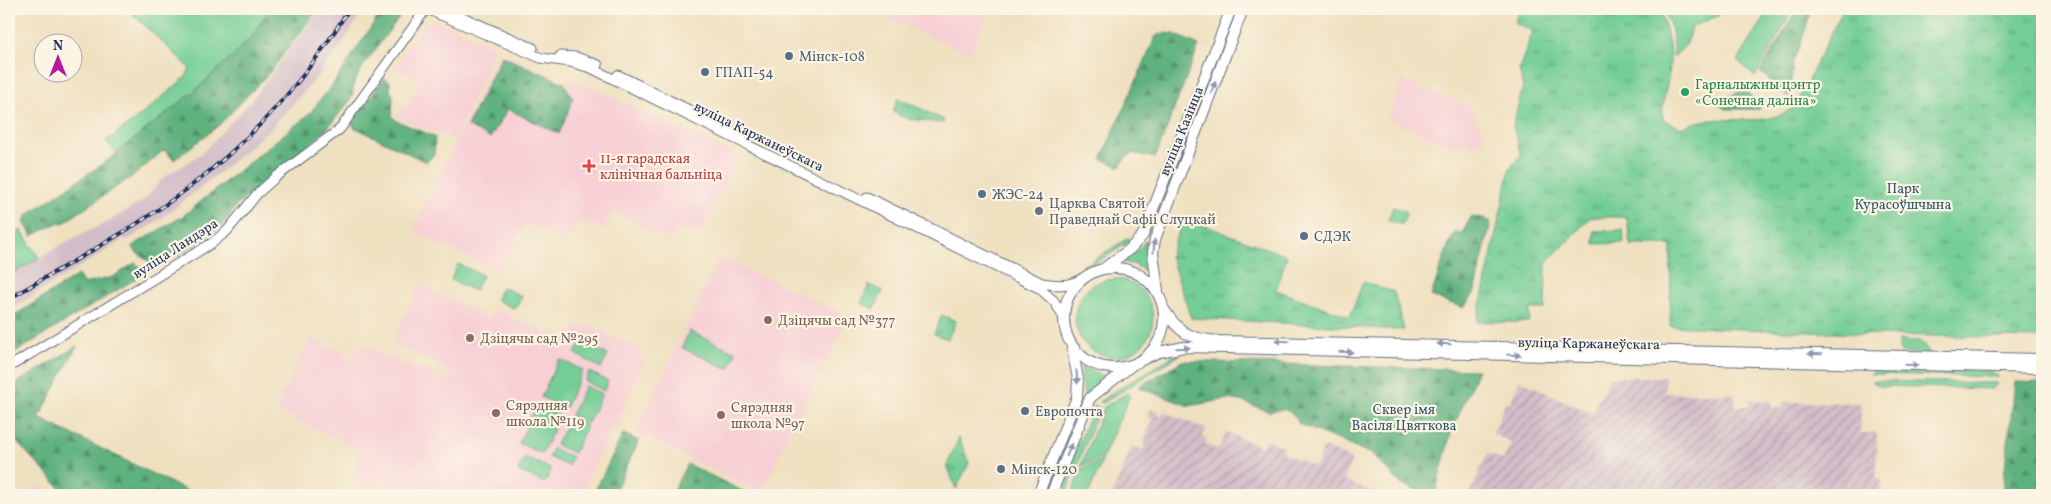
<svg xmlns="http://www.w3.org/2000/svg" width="2051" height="504" font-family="Vollkorn,serif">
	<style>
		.built { fill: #f7cfd4 }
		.industrial { fill: url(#industrial-furrows) }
		.railway { fill: #d2bdc8 }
		.grass { fill: #74ce95; stroke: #487e7a }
		.forest { fill: url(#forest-firs); stroke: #3d706e }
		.park { fill: url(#park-tufts); stroke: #487e7a }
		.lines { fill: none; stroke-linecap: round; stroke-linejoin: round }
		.tertiary-casing { stroke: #656d80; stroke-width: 11 }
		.secondary-casing { stroke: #656d80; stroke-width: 12 }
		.tertiary { stroke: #fff; stroke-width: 9 }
		.secondary { stroke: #fff; stroke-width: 10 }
		.rail-casing { stroke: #1b2f5e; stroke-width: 4 }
		.rail { stroke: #fcf5e5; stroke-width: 2; stroke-dasharray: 5.5; stroke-linecap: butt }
		.oneway { fill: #8d97ae }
		.service-dot { fill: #5c6f8a; stroke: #fcf5e5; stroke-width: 2 }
		.leisure-dot { fill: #2e9e5b; stroke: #fcf5e5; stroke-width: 2 }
		.health-dot { fill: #e0444e; stroke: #fcf5e5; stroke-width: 2 }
		.worship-dot { fill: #6b7280; stroke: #fcf5e5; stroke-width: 2 }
		.education-dot { fill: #8d6e63; stroke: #fcf5e5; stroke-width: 2 }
		.labels { text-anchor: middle; stroke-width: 4.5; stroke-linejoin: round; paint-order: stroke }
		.service-label { font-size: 14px; fill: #4e5e75; stroke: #fcf5e5; text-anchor: start }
		.leisure-label { font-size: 14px; fill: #27864d; stroke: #fcf5e5; text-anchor: start }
		.street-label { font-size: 14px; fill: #1b2f5e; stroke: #fcf5e5 }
		.health-label { font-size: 14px; fill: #be3a42; stroke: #fcf5e5; text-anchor: start }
		.park-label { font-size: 14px; fill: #31576c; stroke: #fcf5e5 }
		.worship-label { font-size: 14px; fill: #5b616d; stroke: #fcf5e5; text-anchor: start }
		.education-label { font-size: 14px; fill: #785e54; stroke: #fcf5e5; text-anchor: start }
	</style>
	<defs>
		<pattern id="industrial-furrows" width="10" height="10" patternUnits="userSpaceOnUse" patternTransform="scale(1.25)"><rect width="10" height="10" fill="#d2bdc8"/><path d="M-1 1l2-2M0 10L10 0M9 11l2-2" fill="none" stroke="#aa9aa6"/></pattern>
		<pattern id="forest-firs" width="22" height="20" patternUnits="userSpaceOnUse" patternTransform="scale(1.25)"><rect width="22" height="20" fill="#5fb17e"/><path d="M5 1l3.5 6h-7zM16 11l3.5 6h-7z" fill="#4e906a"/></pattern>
		<pattern id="park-tufts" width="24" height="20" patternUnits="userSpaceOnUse" patternTransform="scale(1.25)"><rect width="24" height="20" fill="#74ce95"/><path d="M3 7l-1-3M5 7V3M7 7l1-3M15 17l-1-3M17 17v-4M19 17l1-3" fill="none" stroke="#5ea87d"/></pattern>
	</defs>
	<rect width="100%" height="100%" fill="#fcf5e5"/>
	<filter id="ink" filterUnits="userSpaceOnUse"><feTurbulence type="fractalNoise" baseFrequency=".02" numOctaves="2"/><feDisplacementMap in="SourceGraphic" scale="10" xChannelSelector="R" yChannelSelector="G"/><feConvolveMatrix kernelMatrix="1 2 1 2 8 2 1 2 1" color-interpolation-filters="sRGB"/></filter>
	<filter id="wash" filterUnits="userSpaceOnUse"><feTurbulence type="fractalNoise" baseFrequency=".0096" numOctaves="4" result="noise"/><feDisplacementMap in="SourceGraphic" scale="20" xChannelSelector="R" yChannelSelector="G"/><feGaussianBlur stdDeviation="1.12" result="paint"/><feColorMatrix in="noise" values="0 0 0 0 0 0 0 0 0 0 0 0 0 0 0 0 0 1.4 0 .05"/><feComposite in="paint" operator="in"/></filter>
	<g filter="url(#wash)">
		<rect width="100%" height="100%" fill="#efe0c0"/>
		<path class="built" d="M869,9H989L969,54Z
			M434,19L495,48L454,139L397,117L402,104L409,106L420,79L407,73L405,76L393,71L413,39L414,40L417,34L422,32L424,27Z
			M499,52L569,84L572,78L738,156L699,237L679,228L673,239H666L612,212L603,230L578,218L567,242L525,223L500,272L413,232Z
			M1402,80L1469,106L1484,134V138L1475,148L1457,141L1454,147L1387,119Z
			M719,258L806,296L848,317L820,374L810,376L817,380L816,381L760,494L636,432Z
			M420,285L489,318L495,309L553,336L562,335L585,324L643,350L639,359L645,361L580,495H433L356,481L358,449L275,410L311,338L352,358L361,342L414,369L421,368L444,379L453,373L392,343Z
			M39,485L59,495H23Z"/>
		<path class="industrial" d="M1610,377H1665V393L1735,394V406H1750V400L1771,401V407L1783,408L1784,402L1861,403L1860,433H1877L1876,478L1882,480L1880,495H1469L1488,453L1503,460L1508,450L1511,442L1493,434L1506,402L1510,404L1519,380L1593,414L1596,408L1595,407Z
			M1151,409L1159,412L1158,415L1162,417L1164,412L1206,429L1202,437L1207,439L1205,444L1218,450L1226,432L1262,447L1266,440L1284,447L1282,453L1316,467L1324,447L1352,459L1344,480L1372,492L1370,495H1112L1132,446L1143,450L1146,441L1144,440L1153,419L1147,417Z"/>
		<path class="railway" d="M320,9H364L345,40L312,83L271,128L244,152L179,205L156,222L126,241L124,238L120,240V242L9,310V275L70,240L104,224L143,201L162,179L202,153L248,105Z"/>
		<path class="grass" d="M127,9H269L252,37L197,89L117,153L106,141L140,116L186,77L190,68Z
			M1664,9H1723L1718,16L1691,27L1686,45L1674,57L1672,31Z
			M1770,9H1793L1755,77L1738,61Z
			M21,230L39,258L9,275V236Z
			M1128,238L1132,240L1075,276L1060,281Z
			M1146,240V255L1148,272L1133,264L1123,262L1140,248Z
			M458,264L482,275L475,291L451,280Z
			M1075 318a39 39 0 1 1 78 0a39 39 0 1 1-78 0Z
			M689,331L736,352L729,369L682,348Z
			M1899,340L1920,341L1928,350L1929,354L1901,353L1899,347Z
			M581,342L608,355L601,368L575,354Z
			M1181,354L1103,403L1099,402L1115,391L1173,356Z
			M559,359L583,370L565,408L541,397Z
			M1081,366L1101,375L1111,376L1098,384L1084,395Z
			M1876,369L1991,371L1999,377L1871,374Z
			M589,372L608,381L604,391L585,381Z
			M1871,381L1998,383L1992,389L1880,386Z
			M585,386L602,394L588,423L571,415Z
			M1127,393L1130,396L1103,457L1081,466L1104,407Z
			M537,405L560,416L542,454L519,443Z
			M1094,405L1100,408L1065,495H1057Z
			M570,417L587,425L574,453L556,445Z
			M553,448L572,457L568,466L549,457Z
			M525,457L551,469L545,483L518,471Z
			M1103,459L1088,495H1071L1081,469Z"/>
		<path class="forest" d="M269,9H318L269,73L219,125L174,160L164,150L137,173L62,224L57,223L32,236L24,222L27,215L104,163L197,89L252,37Z
			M383,9H405L362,68L353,85V95L349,102L325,131L237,205L221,227L177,256L158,264L151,263L136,252L132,246L183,216L309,114L334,83Z
			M1797,9H1811L1806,28L1793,63L1789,97L1760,72Z
			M1164,33L1174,34L1199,45L1155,158L1133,153L1125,158L1120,167L1101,159L1156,36Z
			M502,56L564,83L573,99L559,134L508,109L490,138L467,126Z
			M384,78L390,82V90L393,96L392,116L397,121L435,137L434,155L426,162L354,127L351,123Z
			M1739,92L1748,93L1760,109H1726L1717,103Z
			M1471,217L1483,218L1491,222L1474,294L1464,308L1431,296L1449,243L1456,232L1462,233Z
			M135,263L147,272L9,356V319L78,275L84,284L113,277Z
			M77,346L39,418L196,495H67L9,434V388Z
			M1182,361L1478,370L1451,433L1436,490L1426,494L1401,484L1372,454L1299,424C1293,411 1285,406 1270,412L1241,401L1227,399L1189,406L1138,387Z
			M2015,382L2042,383V495H2002Z
			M623,434L639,441L613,495H593Z
			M687,464L751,495H671Z"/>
		<path class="park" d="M1519,9H1660C1666,28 1671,46 1670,66C1669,84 1660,102 1663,120L1681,128C1722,108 1758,133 1795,107L1843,9H2042V338L1883,335L1670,326L1671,245H1630L1627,217H1591L1546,263L1545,309H1530L1529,322H1477L1510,168L1521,155L1513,125L1523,86L1519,69L1533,31L1515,23Z
			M898,98L944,120L943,123L908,119L893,112Z
			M1393,207L1407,212L1402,225L1388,220Z
			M1184,218L1287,256L1276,290L1350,317L1363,282L1394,292L1404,330L1191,318L1170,255Z
			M1623,230L1624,243L1594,244V231Z
			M869,285L883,291L874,309L861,303Z
			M502,287L522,296L516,309L496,300Z
			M942,315L956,321L948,339L934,334Z
			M959,438L969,463L956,489L947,465Z"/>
	</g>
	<g filter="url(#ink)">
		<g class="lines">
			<defs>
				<path id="tertiary" d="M427,9L541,58L570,62L591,68L1039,288L1054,301L1064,318
					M444,9L533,48
					M560,56L576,57L598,65
					M618,75L746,138
					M867,197L1042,283C1058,286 1070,286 1083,278
					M9,367L212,243L227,231L257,194L276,177L340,129L426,9"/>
				<path id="secondary" d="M1064 318a50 50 0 1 1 100 0a50 50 0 1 1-100 0Z
					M1103,269L1130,249L1143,235L1231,9
					M1158,291L1153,253L1155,239L1243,9
					M1163,308C1179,333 1189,339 1219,341L2042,359
					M1137,362L1159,352L1184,347L2042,368
					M1038,495L1077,397L1078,379L1072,347
					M1051,495L1090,398L1131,366"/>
			</defs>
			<use href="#tertiary" class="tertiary-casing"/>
			<use href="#secondary" class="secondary-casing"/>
			<use href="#tertiary" class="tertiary"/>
			<use href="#secondary" class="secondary"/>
			<defs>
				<path id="rail" d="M9,299C68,263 132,231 187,189C252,140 307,78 349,9"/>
			</defs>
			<use href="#rail" class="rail-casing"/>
			<use href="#rail" class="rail"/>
		</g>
		<defs><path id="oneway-solid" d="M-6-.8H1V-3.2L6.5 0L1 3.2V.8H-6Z" transform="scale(1.25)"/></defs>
		<g class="oneway">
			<use href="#oneway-solid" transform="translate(1213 88) rotate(-68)"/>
			<use href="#oneway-solid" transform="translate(1154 246) rotate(-85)"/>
			<use href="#oneway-solid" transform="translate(1282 341) rotate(-179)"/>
			<use href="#oneway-solid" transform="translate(1444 344) rotate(-179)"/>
			<use href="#oneway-solid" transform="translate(1183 348) rotate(-2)"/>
			<use href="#oneway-solid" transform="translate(1346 352) rotate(1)"/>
			<use href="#oneway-solid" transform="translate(1815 354) rotate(-179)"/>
			<use href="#oneway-solid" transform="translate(1514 355) rotate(1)"/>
			<use href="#oneway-solid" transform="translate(1912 365) rotate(1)"/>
			<use href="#oneway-solid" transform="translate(1077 377) rotate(84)"/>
			<use href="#oneway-solid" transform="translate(1069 450) rotate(-69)"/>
		</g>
	</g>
	<g class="service-dot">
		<circle cx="789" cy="56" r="5"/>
		<circle cx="705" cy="72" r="5"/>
		<circle cx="982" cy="194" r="5"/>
		<circle cx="1304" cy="236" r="5"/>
		<circle cx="1025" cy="411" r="5"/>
		<circle cx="1001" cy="469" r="5"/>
	</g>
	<circle class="leisure-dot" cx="1685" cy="92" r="5"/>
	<path class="health-dot" d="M586.5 158.5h5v5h5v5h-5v5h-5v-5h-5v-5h5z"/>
	<circle class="worship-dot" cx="1039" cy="211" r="5"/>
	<g class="education-dot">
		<circle cx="768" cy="320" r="5"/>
		<circle cx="470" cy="338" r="5"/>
		<circle cx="496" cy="413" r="5"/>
		<circle cx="721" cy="415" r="5"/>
	</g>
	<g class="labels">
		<g class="service-label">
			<text x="799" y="61">Мінск-108</text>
			<text x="715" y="77">ГПАП-54</text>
			<text x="992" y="199">ЖЭС-24</text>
			<text x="1314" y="241">СДЭК</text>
			<text x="1035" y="416">Европочта</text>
			<text x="1011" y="474">Мінск-120</text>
		</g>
		<g class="leisure-label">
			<text x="1695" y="89">Гарналыжны цэнтр<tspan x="1695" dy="16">«Сонечная даліна»</tspan></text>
		</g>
		<g class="street-label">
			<text transform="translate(1181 131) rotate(-68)" y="5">вуліца Казінца</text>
			<text transform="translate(759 136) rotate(26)" y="5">вуліца Каржанеўскага</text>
			<text transform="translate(175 248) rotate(-33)" y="5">вуліца Ландэра</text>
			<text transform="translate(1589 343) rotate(1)" y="5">вуліца Каржанеўскага</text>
		</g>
		<g class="health-label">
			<text x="600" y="163">11-я гарадская<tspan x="600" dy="16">клінічная бальніца</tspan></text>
		</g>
		<g class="park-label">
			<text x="1903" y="193">Парк<tspan x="1903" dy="16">Курасоўшчына</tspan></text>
			<text x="1404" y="414">Сквер імя<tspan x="1404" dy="16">Васіля Цвяткова</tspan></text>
		</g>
		<g class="worship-label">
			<text x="1049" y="208">Царква Святой<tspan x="1049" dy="16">Праведнай Сафіі Слуцкай</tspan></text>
		</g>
		<g class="education-label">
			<text x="778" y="325">Дзіцячы сад №377</text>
			<text x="480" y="343">Дзіцячы сад №295</text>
			<text x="506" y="410">Сярэдняя<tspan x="506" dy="16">школа №119</tspan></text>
			<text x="731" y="412">Сярэдняя<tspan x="731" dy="16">школа №97</tspan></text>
		</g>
	</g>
	<rect width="2051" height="504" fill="none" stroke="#fcf5e5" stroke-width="30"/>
	<g transform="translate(58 58)"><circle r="24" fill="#fcf5e5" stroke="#a2a6af"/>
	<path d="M0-4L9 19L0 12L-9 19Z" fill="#b5179e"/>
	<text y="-8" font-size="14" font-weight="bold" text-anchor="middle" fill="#1b2f5e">N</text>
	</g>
</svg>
